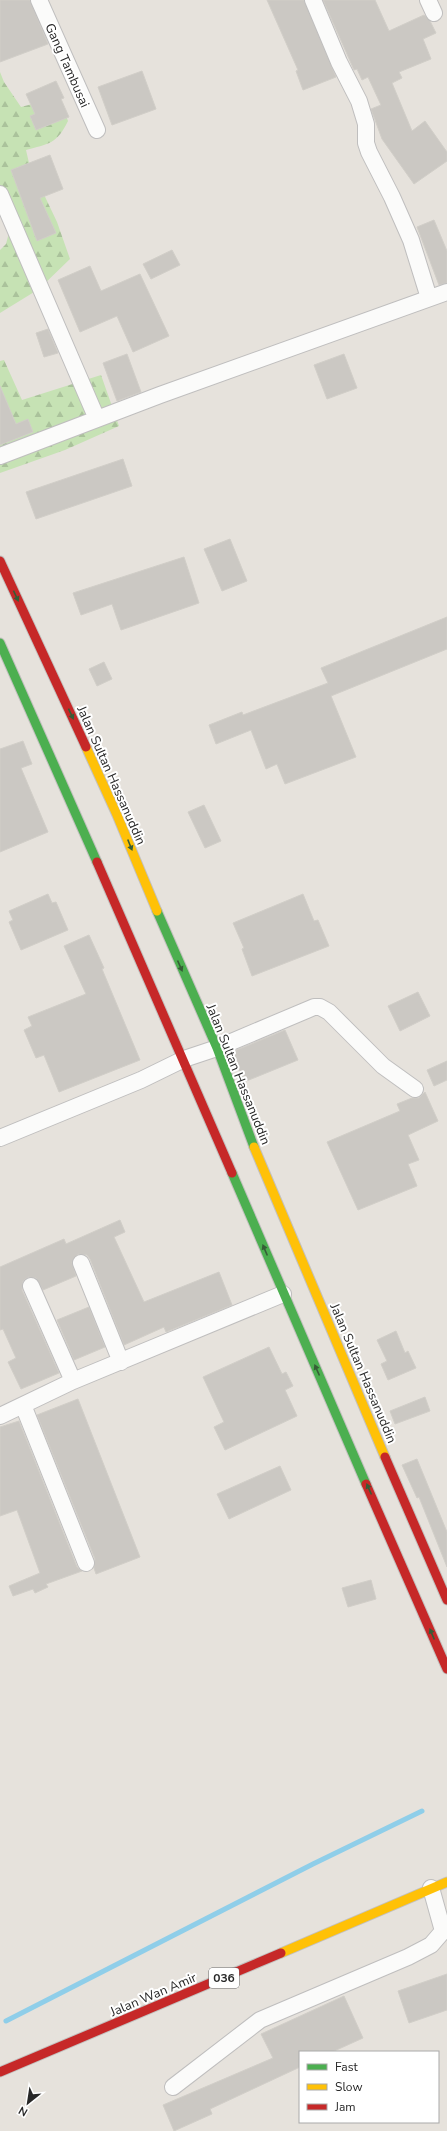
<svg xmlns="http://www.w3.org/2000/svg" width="447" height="2131" font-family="'Nunito Sans',sans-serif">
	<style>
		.forest { fill: url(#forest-firs) }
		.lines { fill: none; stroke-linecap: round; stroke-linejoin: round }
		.stream { stroke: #8fcee9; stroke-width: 5 }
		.building { fill: #cbc8c3; stroke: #d1cec8 }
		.street-casing { stroke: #bfbebe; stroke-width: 18 }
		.fast-casing { stroke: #c3c1bf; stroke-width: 11 }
		.slow-casing { stroke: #c3c1bf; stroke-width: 11 }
		.jam-casing { stroke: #c3c1bf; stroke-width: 11 }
		.street { stroke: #fbfbfa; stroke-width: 16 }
		.fast { stroke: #4caf50; stroke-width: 9 }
		.slow { stroke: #ffc107; stroke-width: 9 }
		.jam { stroke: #c62828; stroke-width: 9 }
		.oneway { fill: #365d37 }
		.labels { text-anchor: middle; stroke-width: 4; stroke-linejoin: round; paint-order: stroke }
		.shield { fill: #fff; stroke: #686868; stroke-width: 1 }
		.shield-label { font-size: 12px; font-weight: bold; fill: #272727 }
		.street-label { font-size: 13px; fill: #272727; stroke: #fff }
	</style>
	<defs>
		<pattern id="forest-firs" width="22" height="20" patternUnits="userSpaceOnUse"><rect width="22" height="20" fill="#c6e2b4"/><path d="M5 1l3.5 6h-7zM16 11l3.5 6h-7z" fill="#aac29b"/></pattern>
	</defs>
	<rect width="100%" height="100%" fill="#e6e2dc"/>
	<path class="forest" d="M0,72L4,82L21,107L47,100L63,107L68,121C57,144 48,144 26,150L29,163L57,222L70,259L39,289L0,313V250L6,244L10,229L0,206Z
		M4,360L22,400L101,375L119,426L65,450L0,473V361Z"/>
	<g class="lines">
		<path class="stream" d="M6,2021L313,1864L422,1811"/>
	</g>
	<path class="building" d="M0,0H30L48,44L0,62Z
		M267,0H304L336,77L303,90L296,71L298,70Z
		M323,0H375L389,31L424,15L430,21L436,33L423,39L431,59L399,72L402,78L392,83L412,131L425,121L447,152V161L414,184L382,139L371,109L381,105L368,77L362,80L357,69L354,70Z
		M142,71L156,109L112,125L98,87Z
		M56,81L64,98L61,99L69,117L36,130L30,116L35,114L26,94Z
		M50,155L63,189L40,198L56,233L37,241L11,170Z
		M434,220L447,251V283L439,285L417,227Z
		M172,250L180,265L151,279L143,264Z
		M90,266L101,291L140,274L169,336L133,352L117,316L80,332L58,280Z
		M48,329L58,353L44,357L36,333Z
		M127,354L141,392L117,401L103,363Z
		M344,354L357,388L327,399L314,365Z
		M0,386L16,424L28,419L33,432L0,445Z
		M123,459L132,486L36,519L26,492Z
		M230,539L247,581L222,591L204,549Z
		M184,557L199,603L121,630L112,604L81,615L73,593Z
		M447,617V649L331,696L356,757L285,784L277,764L266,769L251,730L216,744L209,725L242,712L243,715L328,683L321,668Z
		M104,662L112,679L97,686L89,669Z
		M23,741L32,764L21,768L48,832L0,852V749Z
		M204,805L221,841L205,848L188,812Z
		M48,894L52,903L56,902L68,930L21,950L9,922L13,920L9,911Z
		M303,894L314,921L318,920L329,946L252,976L242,949L244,948L233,923Z
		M89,935L104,968L102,969L140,1060L59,1092L44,1055L36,1058L24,1030L32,1026L28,1017L86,994L64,946Z
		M418,992L430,1016L400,1031L388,1006Z
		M285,1030L298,1060L244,1082L232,1052Z
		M447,1061V1080L434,1086L427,1070Z
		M425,1092L438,1121L408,1135L419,1160L408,1164L417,1186L358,1210L327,1142L400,1111L397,1104L412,1098H419Z
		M120,1220L125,1232L114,1237L144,1302L219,1272L232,1305L166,1332L164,1327L124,1345L90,1259L87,1255L78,1254L72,1262L76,1276L43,1290L36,1278L28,1277L23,1281L22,1290L59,1373L21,1389L8,1362L16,1358L3,1329L0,1330V1267L64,1239L66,1244Z
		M89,1307L105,1347L74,1360L57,1320Z
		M396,1331L405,1353L408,1351L416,1368L388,1380L381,1364L387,1361L377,1340Z
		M269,1347L282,1374L286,1372L293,1386L285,1390L297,1416L225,1450L214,1427L224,1422L203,1377Z
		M425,1397L430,1411L395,1424L390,1411Z
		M78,1399L140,1557L96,1574L94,1568L95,1559L37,1415Z
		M19,1421L77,1567L82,1571L46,1584L48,1587L35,1593L33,1589L13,1596L9,1586L40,1573L17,1510L0,1516V1427Z
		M417,1459L447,1532V1567L419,1497L417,1498L402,1465Z
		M280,1466L291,1490L229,1519L217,1494Z
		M371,1580L376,1599L348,1607L342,1588Z
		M447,1974V2010L409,2023L398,1991Z
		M344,1996L363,2038L332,2052H300V2067L210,2109L212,2114L174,2131L163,2105L273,2058L261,2034Z"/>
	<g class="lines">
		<defs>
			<path id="street" d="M39,0L97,130
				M313,0L339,62L359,101L366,124V143L369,152L392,197L411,240L429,298
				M428,0L434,13
				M0,194L97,419
				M0,456L160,395L447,292
				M0,1138L141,1080L184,1059L217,1048L314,1007H320L329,1012L383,1066L415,1089
				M81,1263L121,1362
				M31,1286L73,1381
				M23,1405L86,1563
				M0,1416L73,1381L283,1294
				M173,2087L260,2020L408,1957L431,1945L443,1931L431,1888"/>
			<path id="fast" d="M0,643L97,862
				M157,911L217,1048L254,1147
				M232,1173L366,1484"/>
			<path id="slow" d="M86,747L117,815L157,911
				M254,1147L385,1457
				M281,1953L447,1882"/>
			<path id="jam" d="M0,561L86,747
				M97,862L232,1173
				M385,1457L447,1600
				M366,1484L447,1669
				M0,2072L281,1953"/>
		</defs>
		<use href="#street" class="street-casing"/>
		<use href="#fast" class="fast-casing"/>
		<use href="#slow" class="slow-casing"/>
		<use href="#jam" class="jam-casing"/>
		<use href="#street" class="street"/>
		<use href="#fast" class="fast"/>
		<use href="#slow" class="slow"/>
		<use href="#jam" class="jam"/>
	</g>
	<defs><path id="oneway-solid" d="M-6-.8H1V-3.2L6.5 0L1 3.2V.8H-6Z"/></defs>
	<g class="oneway">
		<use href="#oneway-solid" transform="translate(16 596) rotate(65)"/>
		<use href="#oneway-solid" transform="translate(71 714) rotate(65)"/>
		<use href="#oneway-solid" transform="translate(130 845) rotate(68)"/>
		<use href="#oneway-solid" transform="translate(180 966) rotate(66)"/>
		<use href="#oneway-solid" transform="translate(265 1250) rotate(-113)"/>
		<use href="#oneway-solid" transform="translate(317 1370) rotate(-114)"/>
		<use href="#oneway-solid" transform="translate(369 1489) rotate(-114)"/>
		<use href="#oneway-solid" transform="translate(432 1634) rotate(-113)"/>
	</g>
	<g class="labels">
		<rect class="shield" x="209" y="1968" width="30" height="20" rx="3"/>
		<g class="shield-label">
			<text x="224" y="1982">036</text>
		</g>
		<g class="street-label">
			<text transform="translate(68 65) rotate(66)" y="5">Gang Tambusai</text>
			<text transform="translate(112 775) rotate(66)" y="5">Jalan Sultan Hassanuddin</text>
			<text transform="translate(239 1074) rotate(68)" y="5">Jalan Sultan Hassanuddin</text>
			<text transform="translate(364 1373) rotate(67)" y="5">Jalan Sultan Hassanuddin</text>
			<text transform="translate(153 1994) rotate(-23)" y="5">Jalan Wan Amir</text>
		</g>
	</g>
	<rect x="299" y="2051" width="140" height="72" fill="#ffffff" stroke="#a9a9a9"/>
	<rect x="307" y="2064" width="20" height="6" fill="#4caf50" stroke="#a9a9a9"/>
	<text x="335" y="2071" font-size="12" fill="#272727">Fast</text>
	<rect x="307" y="2084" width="20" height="6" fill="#ffc107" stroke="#a9a9a9"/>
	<text x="335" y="2091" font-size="12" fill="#272727">Slow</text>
	<rect x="307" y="2104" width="20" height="6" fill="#c62828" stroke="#a9a9a9"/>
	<text x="335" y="2111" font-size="12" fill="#272727">Jam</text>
	<g transform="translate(28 2103) rotate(210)" stroke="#ffffff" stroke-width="3" paint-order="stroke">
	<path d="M0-3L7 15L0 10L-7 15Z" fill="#272727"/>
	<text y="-6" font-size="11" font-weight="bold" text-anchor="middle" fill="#272727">N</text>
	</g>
</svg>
